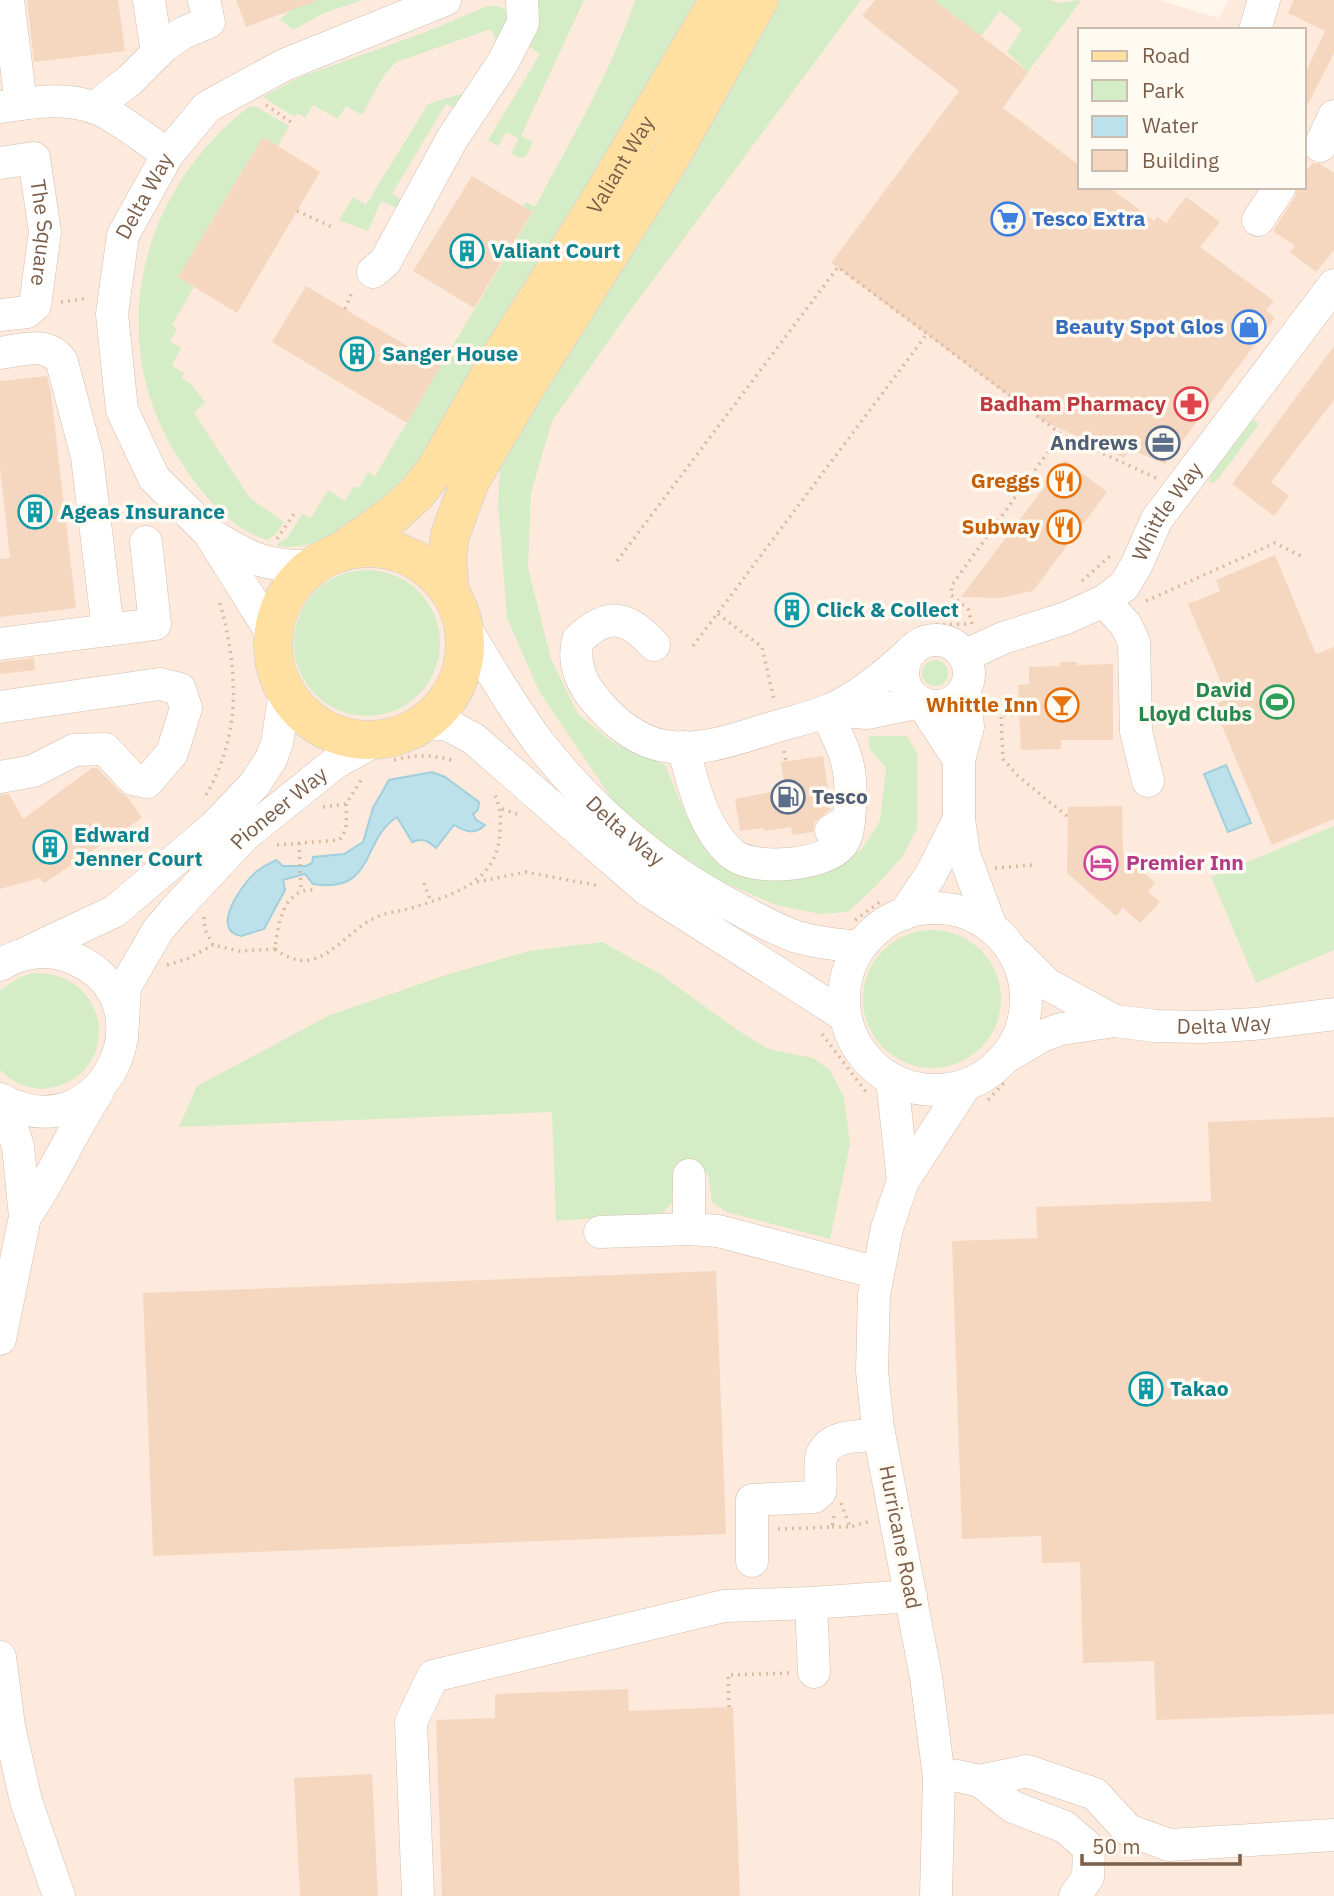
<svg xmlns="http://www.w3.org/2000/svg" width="1334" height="1896" font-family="'IBM Plex Sans',sans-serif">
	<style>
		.commercial { fill: #fee9dd; fill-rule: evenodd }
		.green { fill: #d4edc6 }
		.water { fill: #bce1ea; stroke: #a1d0dc; stroke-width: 2 }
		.building { fill: #f5d7bf }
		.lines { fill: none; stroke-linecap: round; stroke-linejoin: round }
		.minor-casing { stroke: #d2bfae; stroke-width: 33 }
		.major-casing { stroke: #ddd5d0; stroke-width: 40 }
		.path { stroke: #dbbba1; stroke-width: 3.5; stroke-dasharray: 2 5; stroke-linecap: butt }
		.minor { stroke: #fff; stroke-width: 32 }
		.major { stroke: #ffe0a0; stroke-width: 38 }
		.labels { text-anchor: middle; stroke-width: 7; stroke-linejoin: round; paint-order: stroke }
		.street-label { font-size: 21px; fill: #7b5e4a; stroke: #fffaf2 }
		.shop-label { font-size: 21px; font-weight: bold; fill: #366cbe; stroke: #fffaf2; text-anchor: start }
		.culture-label { font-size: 21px; font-weight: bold; fill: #0d838f; stroke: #fffaf2; text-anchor: start }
		.health-label { font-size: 21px; font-weight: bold; fill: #be3a42; stroke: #fffaf2; text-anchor: end }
		.service-label { font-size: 21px; font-weight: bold; fill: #4e5e75; stroke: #fffaf2; text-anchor: end }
		.food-label { font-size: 21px; font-weight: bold; fill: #c56008; stroke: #fffaf2; text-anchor: end }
		.leisure-label { font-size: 21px; font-weight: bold; fill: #27864d; stroke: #fffaf2; text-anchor: end }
		.hotel-label { font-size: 21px; font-weight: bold; fill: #b23c85; stroke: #fffaf2; text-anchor: start }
	</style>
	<rect width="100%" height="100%" fill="#fef7ea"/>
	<path class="commercial" d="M0,0H1158L1218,18L1229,0H1334V1896H0ZM1080,30H1304V187H1080Z"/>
	<path class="green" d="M287,0H363L324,13L293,30L280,19L290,11Z
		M538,0H584L521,136L533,142L526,156L520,158L511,153L519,139L506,132L498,146L488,140L540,54L525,44Z
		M635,0H703L439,434C403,481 344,555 277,546L278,543L287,538L302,514L311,518L328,490L345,501L354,486L359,488L368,472L375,476L532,213L523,206L526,202L535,207C571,140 611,72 635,0Z
		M774,0H861L627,315L552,421L531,493L528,568L551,659L578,714L612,742L665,765L686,815L711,856L769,877L820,874L862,849L880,821L886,768L869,748V736H907L917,753V829L902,857L875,887L848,912L820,914L776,905L720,881L680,856L618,808L539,691L507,618L498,504L501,453Z
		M934,0H1049L1060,3L1079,0L1080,2L1028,72L1007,52L1022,29L1000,11L981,36Z
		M488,6C499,6 507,7 511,18L497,44L491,29L396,62L384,75L362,115L346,106L338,119L313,105L305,118L297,113L295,117L263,97L300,77L423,33Z
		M473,90L459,111L446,104L392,194L404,202L400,209L381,201L368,231L339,220L353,197L366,205L428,104Z
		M250,106L257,107L289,126L278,146L263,137L178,277L194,287L172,325L177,329L170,341L181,348L172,366L184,373L182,378L192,385L205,402L194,413L250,498L284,522L276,534L267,540C232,529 207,500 187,471C100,349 135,194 250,106Z
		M1247,415L1259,424L1216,482L1209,483L1213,463L1221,462L1240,435Z
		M294 643a73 73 0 1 1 146 0a73 73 0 1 1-146 0Z
		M922 673a13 13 0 1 1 26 0a13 13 0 1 1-26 0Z
		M1334,826V950L1256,983L1211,877Z
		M863 999a69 69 0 1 1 138 0a69 69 0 1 1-138 0Z
		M602,942L660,974L733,1027L768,1049L813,1058L830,1070L844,1097L850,1144L830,1239L726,1212L712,1202L708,1174L673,1171L672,1203L662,1213L556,1221L552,1112L179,1127L197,1086L330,1015L446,975L529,951Z
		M33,973C111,970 124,1075 49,1088C31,1091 13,1083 0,1070V990L20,977Z"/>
	<path class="water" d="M1226,765L1251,823L1228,832L1204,774Z
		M432,772L445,777L479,802L478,810L473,814L476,820L485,825C475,835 466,832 454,825L436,848C427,840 423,838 412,842L397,817C360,841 376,894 313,884L305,874L283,880L285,890L264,929L241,936C209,930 243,883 256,872C262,867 269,864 276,860L283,866H306L312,863L313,857L344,854L363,842L373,808L389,780Z"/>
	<path class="building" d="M27,0H118L125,51L34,62Z
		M236,0H314V2L246,27Z
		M875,0H934L1028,72L1003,108L1080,166V187H1109L1154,221L1157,217L1166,223L1186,197L1220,222L1200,247L1274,301L1266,310L1275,318L1165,464L1130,449L1124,458L1041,420L831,263L959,91L862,16Z
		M1294,0H1334V53L1304,112V76L1325,31L1288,13Z
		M263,137L320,172L237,313L178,277Z
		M1313,163L1320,164L1334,173V250L1316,272L1290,252L1295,246L1273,231L1295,197L1298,187H1304V173Z
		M472,176L532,212L474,308L413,271Z
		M306,286L441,366L407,423L272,342Z
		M1334,346V400L1271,482L1289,496L1274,516L1232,484Z
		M47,376L51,394L76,608L0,617V559L10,558L0,467V381Z
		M1065,460L1107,492L1033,591L1000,598L961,597Z
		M1275,555L1316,654L1334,647V819L1272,845L1213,705L1228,699L1188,604L1220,591L1216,580Z
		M788,593L810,609L797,627L775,611Z
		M34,658L35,670L0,674V662Z
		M1060,662H1077V665L1113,664V740H1061V749L1021,750L1018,685L1029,684V667L1060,666Z
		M823,756L831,809L815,822L813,832L792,835L791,827L765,831L763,828L740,831L735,799L785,789L781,762Z
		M92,768H97L120,792L127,796L142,818L44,883L40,878L0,889V795L9,794L23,819Z
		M1122,806L1123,853L1155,883L1148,891L1160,902L1140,923L1123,908L1116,916L1067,873L1068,807Z
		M1334,1117V1714L1156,1720L1154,1661L1083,1663L1080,1562L1042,1563L1041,1536L962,1539L952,1241L1037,1238L1036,1207L1211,1201L1208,1122Z
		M716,1271L726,1534L153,1556L143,1293Z
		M628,1689L629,1711L733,1707L740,1896H442L436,1720L495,1718V1694Z
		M372,1774L378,1896H300L294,1778Z"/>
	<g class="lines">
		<defs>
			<g id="minor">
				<path d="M8,0L21,104"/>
				<path d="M149,0L157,53"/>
				<path d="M1255,30L1264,0"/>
				<path d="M0,107C33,102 67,96 98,109C120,118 147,141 168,154"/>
				<path d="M100,109L104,100L130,80L164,46L183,33L209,22L204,0"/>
				<path d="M1320,146L1334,116"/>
				<path id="s1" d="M0,163L34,158L45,232L35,305L27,312L0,315"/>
				<path d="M1258,220L1280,187"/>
				<path d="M373,272L385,262L452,139L502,64L523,23L522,0"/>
				<path d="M0,353C22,350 48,340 62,362L87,457L108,630L0,644"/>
				<path d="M210,534C251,558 263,567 312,566"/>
				<path d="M1104,601L1126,625L1134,642L1136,731L1148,781"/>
				<path id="s2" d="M462,623C487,663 511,706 540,744C595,814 664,872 744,912C761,921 779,931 797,937C817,943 839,945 860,947"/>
				<path d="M108,630L155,624L146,542"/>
				<path id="s3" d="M273,635L209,533L154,478L122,410L112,314L123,235L168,154L207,107L284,65L445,0"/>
				<circle cx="936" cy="673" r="33"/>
				<path d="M654,645C628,616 608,611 578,640C572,663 582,686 598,703C615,723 637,741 664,746C703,753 741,737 778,726C795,721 813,717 829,710C853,701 888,673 907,655"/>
				<path id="s4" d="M964,656L1003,638L1066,618L1104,601L1124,586L1136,566L1157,519L1334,285"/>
				<path d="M965,689L968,727L959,760V819L964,854L991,927"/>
				<path d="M923,704L959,760"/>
				<path d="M0,707L160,684L180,689L186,708L172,753L147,782L133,779L105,749L74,750L33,771L0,777"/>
				<path d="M831,710L867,713L920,702"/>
				<path d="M825,712C848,753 854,773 849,820L831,831"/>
				<path d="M419,725L446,724L474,739L646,889L845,1016"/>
				<path d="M683,747C693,783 702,827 731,853C751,872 824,866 841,845C847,838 848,829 849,820"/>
				<circle cx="935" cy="999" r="91"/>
				<path d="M904,914L930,876L959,819"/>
				<path d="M26,953L115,911L214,827L254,785L271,759L277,743L285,692"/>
				<path d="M1018,955L1047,984L1115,1021"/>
				<path d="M0,965C22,951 48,948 72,958C176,999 102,1157 0,1099"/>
				<path id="s5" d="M122,1038L125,987L158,930L175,910L244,836L335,763L376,740"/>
				<path id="s6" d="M1006,1057L1042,1036L1061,1029L1115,1021L1155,1026L1202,1027L1255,1024L1334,1014"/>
				<path d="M892,1079L903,1181"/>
				<path d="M689,1175V1229"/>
				<path d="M25,1217C53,1177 71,1133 98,1092"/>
				<path d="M600,1232L689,1229L718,1231L878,1273"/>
				<path d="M0,1339L25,1217L18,1146L2,1100"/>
				<path d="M752,1561V1500L814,1497L820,1492C822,1481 819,1469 821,1458C827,1434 860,1436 879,1435"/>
				<path d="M811,1603L814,1672"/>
				<path d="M0,1657L9,1726L26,1801L59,1896"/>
				<path d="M939,1777L958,1776L980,1781L1027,1771L1095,1794L1128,1830L1169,1845L1334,1835"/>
				<path d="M980,1781L1013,1807L1065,1827L1089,1848L1088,1877L1075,1896"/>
				<path d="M418,1896L411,1722L433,1676L724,1606L811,1603L911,1596"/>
				<path d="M936,1896L939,1777L926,1677L878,1428L872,1371L874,1295L887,1228L903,1181L965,1086"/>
			</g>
			<g id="major">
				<circle cx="369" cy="644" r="96"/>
				<path id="s7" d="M339,553L395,513L416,494L436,469L499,359L597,205L719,0"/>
				<path d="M450,592L447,558L450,535L470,481L523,391L670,158L759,0"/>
			</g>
		</defs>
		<use href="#minor" class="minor-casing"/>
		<use href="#major" class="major-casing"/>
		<path class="path" d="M266,105L291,122
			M297,211L334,228
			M61,302L88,298
			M345,309L353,290
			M277,539L296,511
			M617,561L838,267L1061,434L1156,478
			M1082,581L1110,556
			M1146,601L1275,543L1303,557
			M718,614L762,647L774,700
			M972,624L968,609L951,595L952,585L1061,434
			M916,631L935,625L966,624
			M693,646L927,334
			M1020,714L1001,715L1003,759L1018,776L1068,817
			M784,751L786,761
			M394,760C416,754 434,755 455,761
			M206,795C242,733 238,670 220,603
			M323,807L346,804L361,780
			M502,809L520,815
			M299,843L301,889
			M277,845L339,840C349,830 346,817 346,804
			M995,868L1032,865
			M477,882L526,872L600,886
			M424,883L431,902
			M204,917L205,930L213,945L239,951L275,949C278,923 284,886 317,890
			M855,920L880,902
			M275,949C320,983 341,932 377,917C390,911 405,911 418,906C458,893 497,880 500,833C501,815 501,810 494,792
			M167,965L187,959L213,945
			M822,1034L866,1092
			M988,1100L1005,1082
			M841,1503L850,1527L871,1521
			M832,1527H850
			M778,1529L832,1527L834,1516
			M729,1707L728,1675L790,1673"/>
		<use href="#minor" class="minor"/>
		<use href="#major" class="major"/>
	</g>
	<defs>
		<symbol id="supermarket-ring" viewBox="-11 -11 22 22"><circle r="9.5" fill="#fffaf2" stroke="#3f7fe0" stroke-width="1.5"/><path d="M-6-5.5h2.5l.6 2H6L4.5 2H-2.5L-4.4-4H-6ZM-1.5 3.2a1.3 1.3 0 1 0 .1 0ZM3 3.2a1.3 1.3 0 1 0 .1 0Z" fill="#3f7fe0"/></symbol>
		<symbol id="building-ring" viewBox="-11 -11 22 22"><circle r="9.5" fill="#fffaf2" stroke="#0f9aa8" stroke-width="1.5"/><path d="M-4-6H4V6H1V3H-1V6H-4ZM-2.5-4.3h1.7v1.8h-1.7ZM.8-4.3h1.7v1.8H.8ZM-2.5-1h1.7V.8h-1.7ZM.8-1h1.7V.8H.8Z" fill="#0f9aa8"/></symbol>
		<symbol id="shop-ring" viewBox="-11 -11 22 22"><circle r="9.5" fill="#fffaf2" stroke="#3f7fe0" stroke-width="1.5"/><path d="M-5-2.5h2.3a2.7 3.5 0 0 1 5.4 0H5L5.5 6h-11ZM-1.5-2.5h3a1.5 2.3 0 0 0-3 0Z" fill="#3f7fe0"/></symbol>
		<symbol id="pharmacy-ring" viewBox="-11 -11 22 22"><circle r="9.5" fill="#fffaf2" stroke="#e0444e" stroke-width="1.5"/><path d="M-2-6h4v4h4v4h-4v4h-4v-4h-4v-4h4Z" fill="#e0444e"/></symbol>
		<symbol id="office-ring" viewBox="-11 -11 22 22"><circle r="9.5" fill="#fffaf2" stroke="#5c6f8a" stroke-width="1.5"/><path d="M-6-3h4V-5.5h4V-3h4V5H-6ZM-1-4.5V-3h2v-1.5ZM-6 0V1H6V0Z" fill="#5c6f8a"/></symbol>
		<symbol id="restaurant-ring" viewBox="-11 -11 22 22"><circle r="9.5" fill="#fffaf2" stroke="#e8710a" stroke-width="1.5"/><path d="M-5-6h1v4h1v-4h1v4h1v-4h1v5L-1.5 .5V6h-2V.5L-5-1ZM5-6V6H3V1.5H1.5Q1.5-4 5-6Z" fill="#e8710a"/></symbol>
		<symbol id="stadium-ring" viewBox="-11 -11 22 22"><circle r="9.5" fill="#fffaf2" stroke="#2e9e5b" stroke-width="1.5"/><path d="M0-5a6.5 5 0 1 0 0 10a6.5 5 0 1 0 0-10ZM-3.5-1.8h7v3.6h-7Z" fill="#2e9e5b"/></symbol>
		<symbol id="bar-ring" viewBox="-11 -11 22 22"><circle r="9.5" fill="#fffaf2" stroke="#e8710a" stroke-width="1.5"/><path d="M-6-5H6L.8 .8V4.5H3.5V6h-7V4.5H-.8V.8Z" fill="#e8710a"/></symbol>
		<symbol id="fuel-ring" viewBox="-11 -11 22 22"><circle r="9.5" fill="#fffaf2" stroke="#5c6f8a" stroke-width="1.5"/><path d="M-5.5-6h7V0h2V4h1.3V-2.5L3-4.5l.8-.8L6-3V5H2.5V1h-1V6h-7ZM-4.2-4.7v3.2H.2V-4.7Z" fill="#5c6f8a"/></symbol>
		<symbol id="hotel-ring" viewBox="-11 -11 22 22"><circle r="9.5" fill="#fffaf2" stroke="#d1479c" stroke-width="1.5"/><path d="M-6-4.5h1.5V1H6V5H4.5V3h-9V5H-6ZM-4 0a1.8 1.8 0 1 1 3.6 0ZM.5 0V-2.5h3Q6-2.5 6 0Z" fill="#d1479c"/></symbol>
	</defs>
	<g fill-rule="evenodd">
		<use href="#supermarket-ring" x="989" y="200" width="38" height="38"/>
		<use href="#building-ring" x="448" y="232" width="38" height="38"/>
		<use href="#shop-ring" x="1230" y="308" width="38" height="38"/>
		<use href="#building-ring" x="338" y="335" width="38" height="38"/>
		<use href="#pharmacy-ring" x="1172" y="385" width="38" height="38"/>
		<use href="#office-ring" x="1144" y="424" width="38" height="38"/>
		<use href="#restaurant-ring" x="1045" y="462" width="38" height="38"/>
		<use href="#building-ring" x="16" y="493" width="38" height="38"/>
		<use href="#restaurant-ring" x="1045" y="508" width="38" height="38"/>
		<use href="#building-ring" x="773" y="591" width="38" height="38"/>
		<use href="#stadium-ring" x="1258" y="683" width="38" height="38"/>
		<use href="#bar-ring" x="1043" y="686" width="38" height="38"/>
		<use href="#fuel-ring" x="769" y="778" width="38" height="38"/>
		<use href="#building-ring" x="31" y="828" width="38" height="38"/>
		<use href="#hotel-ring" x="1082" y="844" width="38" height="38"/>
		<use href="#building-ring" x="1127" y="1370" width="38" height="38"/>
	</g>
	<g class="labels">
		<g class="street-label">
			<text dy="7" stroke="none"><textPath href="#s7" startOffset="485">Valiant Way</textPath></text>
			<text dy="7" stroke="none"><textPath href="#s3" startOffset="494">Delta Way</textPath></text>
			<text dy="7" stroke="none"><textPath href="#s1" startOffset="110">The Square</textPath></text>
			<text dy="7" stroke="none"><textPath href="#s4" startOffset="262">Whittle Way</textPath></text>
			<text dy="7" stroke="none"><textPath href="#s5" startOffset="289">Pioneer Way</textPath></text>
			<text dy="7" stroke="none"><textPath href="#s2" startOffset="266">Delta Way</textPath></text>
			<text dy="7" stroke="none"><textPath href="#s6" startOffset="226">Delta Way</textPath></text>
			<text transform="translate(900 1537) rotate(79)" y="7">Hurricane Road</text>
		</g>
		<g class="shop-label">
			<text x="1032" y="226">Tesco Extra</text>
			<text x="1224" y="334" text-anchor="end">Beauty Spot Glos</text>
		</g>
		<g class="culture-label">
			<text x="491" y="258">Valiant Court</text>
			<text x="382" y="361">Sanger House</text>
			<text x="60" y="519">Ageas Insurance</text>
			<text x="816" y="617">Click &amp; Collect</text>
			<text x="74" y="842">Edward<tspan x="74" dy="24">Jenner Court</tspan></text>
			<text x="1170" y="1396">Takao</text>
		</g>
		<g class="health-label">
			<text x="1166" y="411">Badham Pharmacy</text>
		</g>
		<g class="service-label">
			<text x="1138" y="450">Andrews</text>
			<text x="812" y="804" text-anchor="start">Tesco</text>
		</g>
		<g class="food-label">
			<text x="1040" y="488">Greggs</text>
			<text x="1040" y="534">Subway</text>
			<text x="1038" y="712">Whittle Inn</text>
		</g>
		<g class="leisure-label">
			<text x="1252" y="697">David<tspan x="1252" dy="24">Lloyd Clubs</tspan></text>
		</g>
		<g class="hotel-label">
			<text x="1126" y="870">Premier Inn</text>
		</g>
	</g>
	<rect x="1078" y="28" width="228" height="161" fill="#fffaf2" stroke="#cabcaf" stroke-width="2"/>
	<rect x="1092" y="51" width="35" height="10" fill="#ffe0a0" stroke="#cabcaf" stroke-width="2"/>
	<text x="1142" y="63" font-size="21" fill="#7b5e4a">Road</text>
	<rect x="1092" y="80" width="35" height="21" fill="#d4edc6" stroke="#cabcaf" stroke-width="2"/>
	<text x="1142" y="98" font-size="21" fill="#7b5e4a">Park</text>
	<rect x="1092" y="116" width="35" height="21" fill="#bce1ea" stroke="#cabcaf" stroke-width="2"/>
	<text x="1142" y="133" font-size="21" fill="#7b5e4a">Water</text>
	<rect x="1092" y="150" width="35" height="21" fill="#f5d7bf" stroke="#cabcaf" stroke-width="2"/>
	<text x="1142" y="168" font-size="21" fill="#7b5e4a">Building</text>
	<path d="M1082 1854v10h158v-10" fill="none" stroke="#7b5e4a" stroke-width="3.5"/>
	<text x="1092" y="1854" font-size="21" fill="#7b5e4a" stroke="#fffaf2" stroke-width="5" paint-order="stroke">50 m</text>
</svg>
